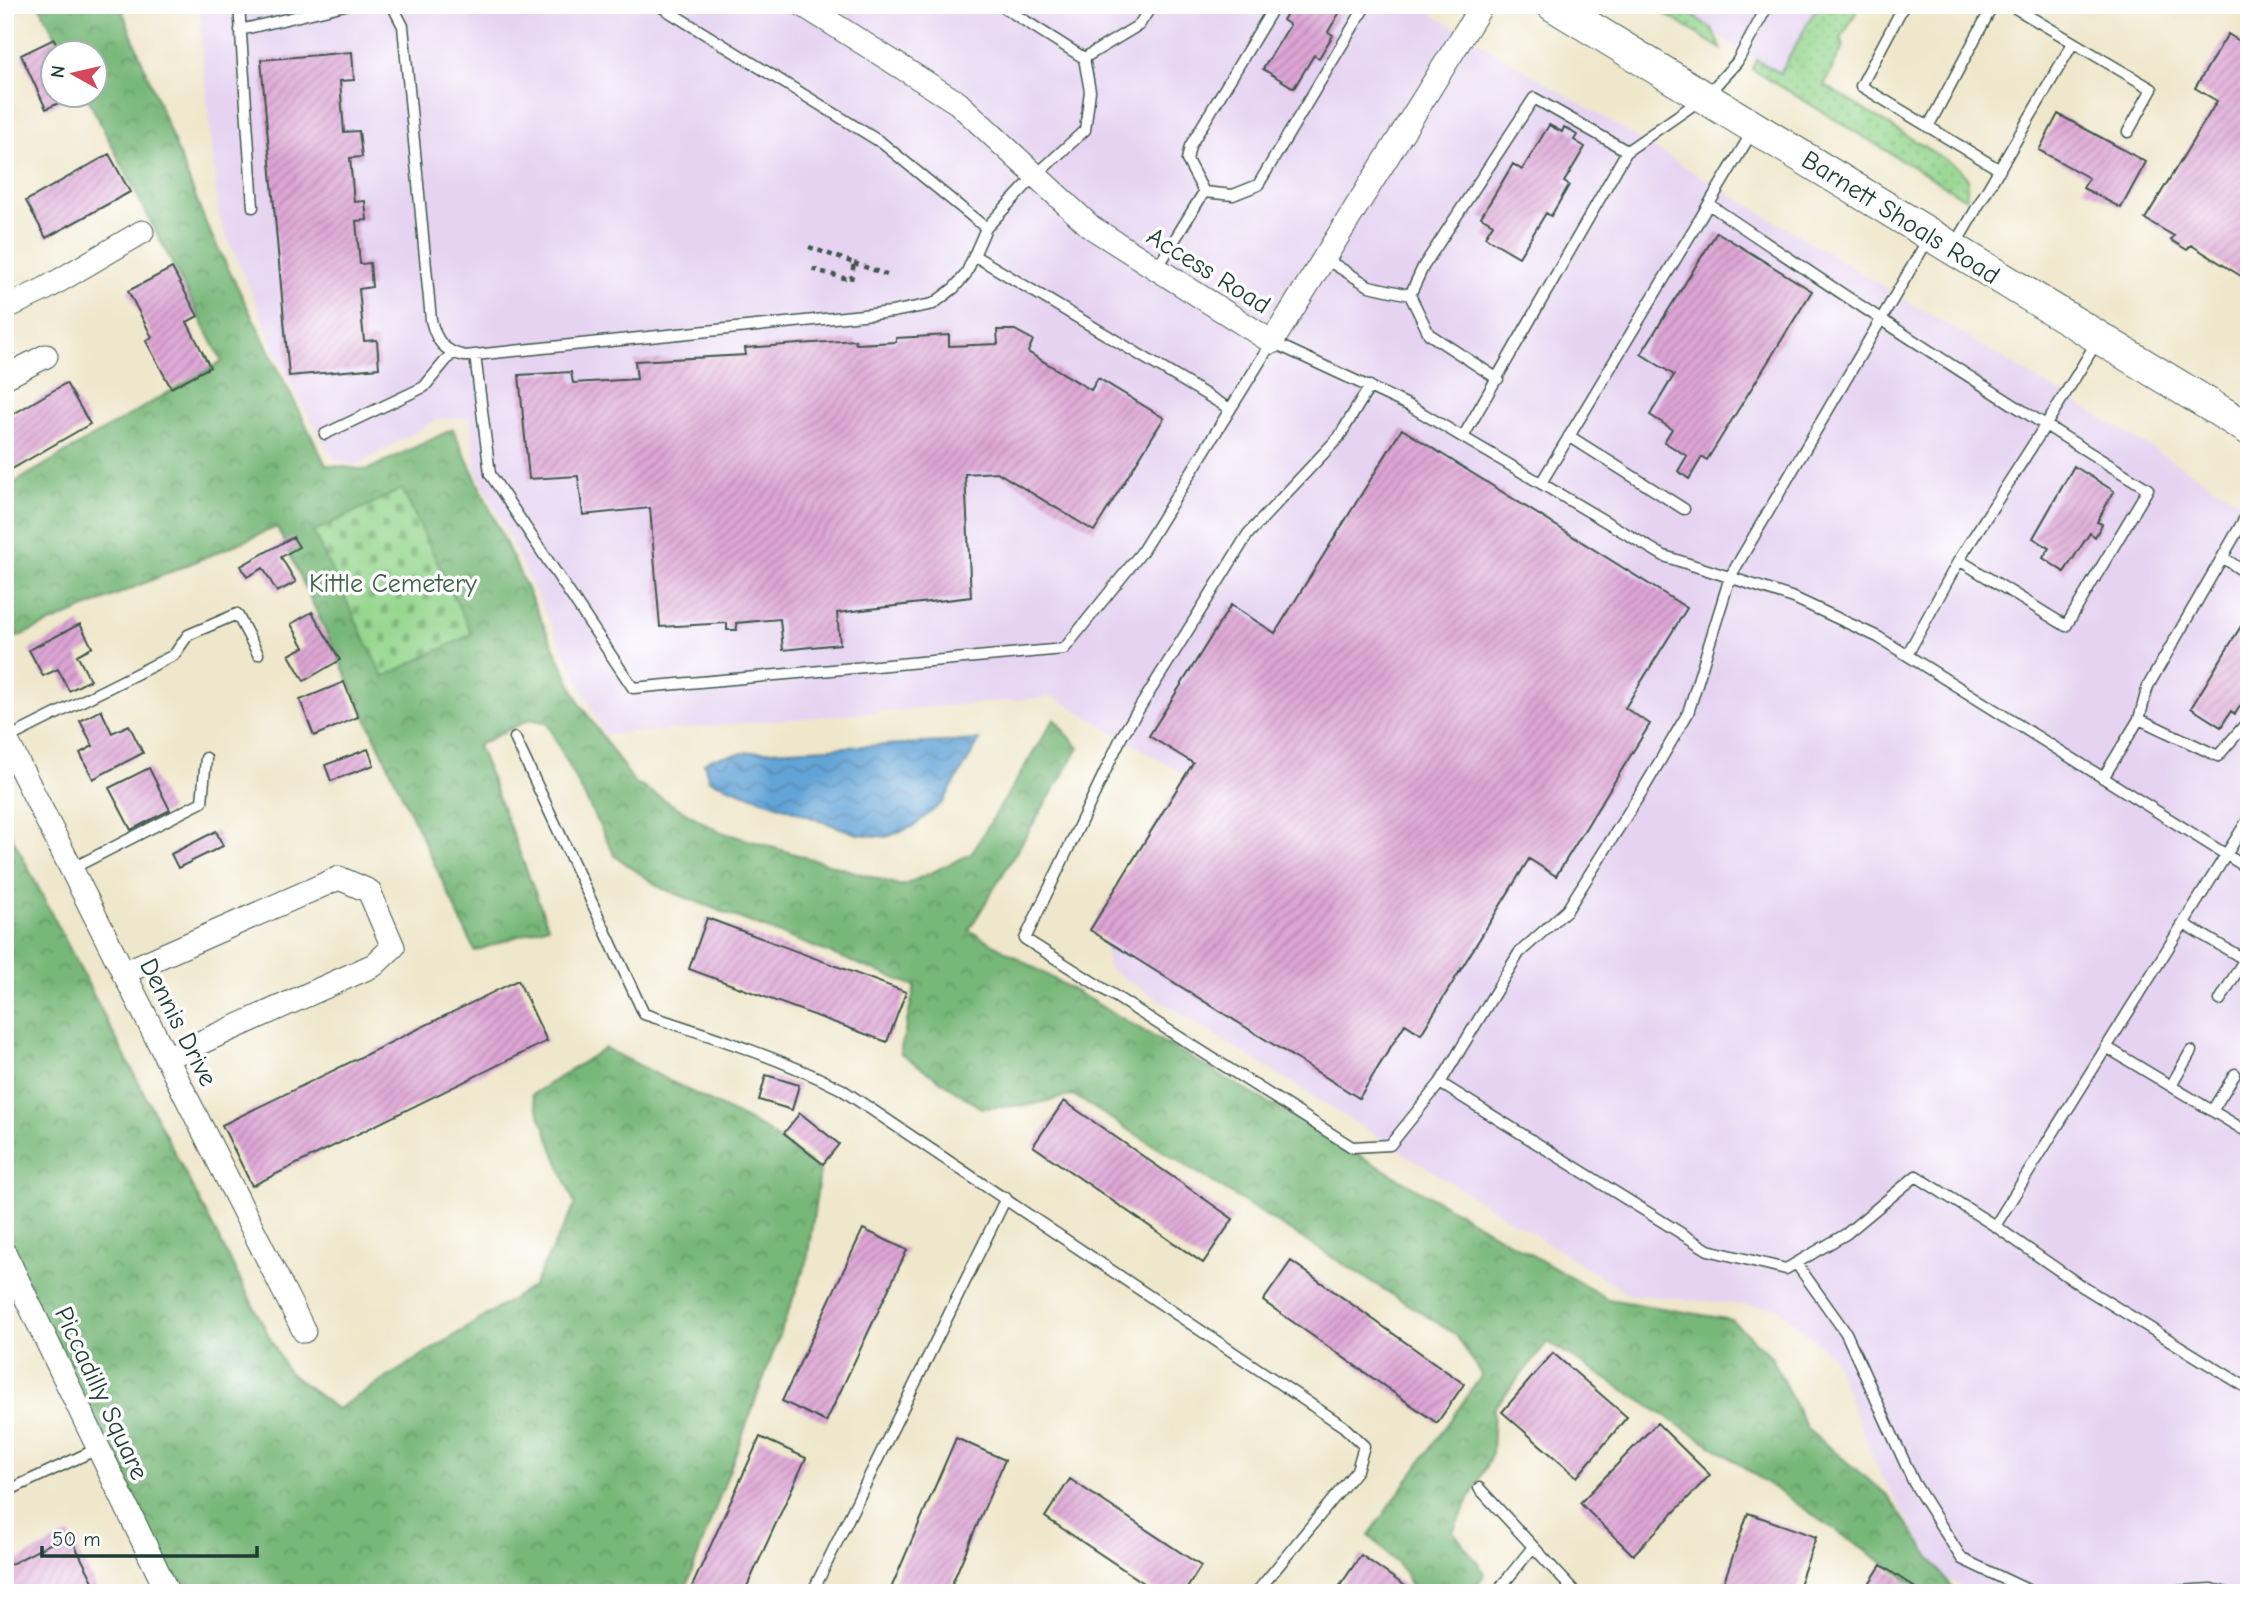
<svg xmlns="http://www.w3.org/2000/svg" width="2254" height="1598" font-family="'Comic Neue',sans-serif">
	<style>
		.built { fill: #e5d3f1 }
		.grass { fill: url(#grass-dots); stroke: #5a8a60; stroke-width: 2 }
		.forest { fill: url(#forest-crowns); stroke: #4b7a56; stroke-width: 2 }
		.cemetery { fill: url(#cemetery-stones); stroke: #5a8a60; stroke-width: 2 }
		.water { fill: url(#water-waves); stroke: #427086; stroke-width: 2 }
		.building { fill: url(#building-hatch) }
		.lines { fill: none; stroke-linecap: round; stroke-linejoin: round }
		.service-casing { stroke: #3e564b; stroke-width: 13 }
		.minor-casing { stroke: #3e564b; stroke-width: 25 }
		.secondary-casing { stroke: #3e564b; stroke-width: 34 }
		.path { stroke: #3e564b; stroke-width: 4.5; stroke-dasharray: 5 5; stroke-linecap: butt }
		.service { stroke: #fff; stroke-width: 10 }
		.minor { stroke: #fff; stroke-width: 23 }
		.secondary { stroke: #fff; stroke-width: 32 }
		.labels { text-anchor: middle; stroke-width: 7; stroke-linejoin: round; paint-order: stroke }
		.street-label { font-size: 26px; fill: #1f3d34; stroke: #fff }
		.park-label { font-size: 26px; fill: #3c634a; stroke: #fff }
	</style>
	<defs>
		<pattern id="grass-dots" width="8" height="8" patternUnits="userSpaceOnUse" patternTransform="scale(1.75)"><rect width="8" height="8" fill="#94d68d"/><path d="M2 2h.1M6 6h.1" fill="none" stroke="#78af74" stroke-width="1.8" stroke-linecap="round"/></pattern>
		<pattern id="forest-crowns" width="20" height="18" patternUnits="userSpaceOnUse" patternTransform="scale(1.75)"><rect width="20" height="18" fill="#77b778"/><path d="M2 6a3 3 0 1 1 6 0M12 15a3 3 0 1 1 6 0" fill="none" stroke="#619663"/></pattern>
		<pattern id="cemetery-stones" width="16" height="16" patternUnits="userSpaceOnUse" patternTransform="scale(1.75)"><rect width="16" height="16" fill="#94d68d"/><path d="M2 7V4a2 2 0 0 1 4 0v3zM10 15v-3a2 2 0 0 1 4 0v3z" fill="#78af74"/></pattern>
		<pattern id="water-waves" width="16" height="10" patternUnits="userSpaceOnUse" patternTransform="scale(1.75)"><rect width="16" height="10" fill="#64a4d7"/><path d="M0 5q4-4 8 0t8 0" fill="none" stroke="#5287af"/></pattern>
		<pattern id="building-hatch" width="6" height="6" patternUnits="userSpaceOnUse" patternTransform="scale(1.75)"><rect width="6" height="6" fill="#dea5d5"/><path d="M-1 1l2-2M0 6l6-6M5 7l2-2" fill="none" stroke="#b388ae"/></pattern>
	</defs>
	<rect width="100%" height="100%" fill="#fff"/>
	<filter id="ink" filterUnits="userSpaceOnUse"><feTurbulence type="fractalNoise" baseFrequency=".0143" numOctaves="2"/><feDisplacementMap in="SourceGraphic" scale="14" xChannelSelector="R" yChannelSelector="G"/><feConvolveMatrix kernelMatrix="1 2 1 2 8 2 1 2 1" color-interpolation-filters="sRGB"/></filter>
	<filter id="wash" filterUnits="userSpaceOnUse"><feTurbulence type="fractalNoise" baseFrequency=".00686" numOctaves="4" result="noise"/><feDisplacementMap in="SourceGraphic" scale="28" xChannelSelector="R" yChannelSelector="G"/><feGaussianBlur stdDeviation="1.57" result="paint"/><feColorMatrix in="noise" values="0 0 0 0 0 0 0 0 0 0 0 0 0 0 0 0 0 1.4 0 .05"/><feComposite in="paint" operator="in"/></filter>
	<g filter="url(#wash)">
		<rect width="100%" height="100%" fill="#efe7cb"/>
		<path class="built" d="M202,5H1417L2249,507V1593H1973L1942,1576L1880,1474L1832,1356L1778,1308L1629,1294L1108,968L1102,924L1190,778L1054,697L605,735L476,470L470,418L439,419L355,466L334,459L293,389L219,218L200,31Z
			M1667,5H1821L1782,76Z"/>
		<path class="grass" d="M1651,5H1677L1712,29L1721,49Z
			M1818,5H1860L1841,39L1843,47L1824,85L1959,168L1968,179L1966,199L1752,69L1756,60L1780,73Z"/>
		<path class="forest" d="M39,5H120L207,226L326,465L367,470L453,429L580,704L634,782L718,831L902,886L971,854L1054,719L1079,748L969,930L1608,1299L1732,1320L1772,1358L1807,1429L1887,1495L1955,1593H1927L1720,1451L1548,1342L1494,1408L1492,1454L1453,1531L1485,1573L1473,1593H1413L1405,1572L1369,1535L1482,1375L1455,1334L1073,1095L1030,1105L981,1108L900,1053L915,986L661,888L615,856L547,723L530,719L478,745L548,926L475,951L277,527L5,642V488L222,361L86,95L94,94V52H64Z
			M5,823L287,1371L337,1409L533,1286L575,1205L532,1095L605,1048L763,1128L820,1171L807,1261L684,1593H164L5,1263Z"/>
		<path class="cemetery" d="M402,489L472,634L383,677L313,532Z"/>
		<path class="water" d="M980,740L943,802L914,826L887,837L857,834L709,780L704,763L712,758L750,752Z"/>
		<g id="blocks">
			<path class="building" d="M1292,5H1344L1328,32L1333,35L1319,58L1314,55L1294,88L1263,69L1290,25L1283,20Z
				M2228,34L2249,47V281L2191,245L2187,250L2171,240L2174,236L2145,219L2217,101L2195,88Z
				M54,39L60,52H52V94H78L46,109L21,55Z
				M352,52L354,80L340,81L344,132L359,131L362,157L350,158L354,202L365,201L367,220L356,221L360,264L370,263L372,287L359,289L364,341L377,340L379,368L289,376L261,60Z
				M2058,114L2146,162L2121,208L2083,188L2089,178L2039,150Z
				M1549,125L1562,132L1564,127L1577,135L1574,140L1585,147L1564,182L1569,185L1551,216L1546,213L1519,257L1485,237L1493,224L1481,217L1513,164L1522,170Z
				M109,154L130,192L46,238L26,201Z
				M1717,232L1812,291L1707,460L1702,457L1689,479L1678,471L1687,456L1664,442L1672,429L1650,415L1674,375L1641,354Z
				M172,268L198,316L187,322L210,367L171,388L146,341L152,337L128,291Z
				M997,330H1015L1033,340L1028,352L1091,390L1098,378L1164,418L1094,531L997,472L965,474L971,597L837,613L840,644L783,650L780,619L736,623L737,630H727V623L660,627L650,508L583,515L578,476L529,479L519,375L571,372L573,383L637,379L635,361L746,355L745,348L855,340L856,344L896,342V338L949,335V346L998,344Z
				M66,383L90,424L5,473V419Z
				M1402,429L1687,608L1625,708L1650,724L1556,876L1529,859L1421,1034L1405,1024L1359,1098L1090,930L1193,763L1149,736L1231,605L1275,633Z
				M2074,466L2114,491L2097,522L2102,524L2095,537L2090,533L2064,572L2043,558L2049,548L2033,538Z
				M293,537L299,547L281,557L296,582L277,592L263,568L247,577L241,566Z
				M312,612L340,660L304,681L289,655L304,647L291,624Z
				M2249,613V692L2235,714L2231,711L2221,727L2191,708Z
				M80,624L92,647L77,655L90,680L69,691L58,669L43,676L29,650Z
				M344,682L358,717L314,736L300,700Z
				M101,710L112,733L129,725L143,753L93,779L80,753L93,746L80,721Z
				M368,749L374,765L331,781L325,765Z
				M149,768L170,810L131,830L109,788Z
				M216,831L223,846L178,868L171,854Z
				M707,918L906,992L887,1042L689,969Z
				M518,980L547,1041L252,1186L222,1125Z
				M766,1075L799,1085L792,1110L759,1100Z
				M1064,1101L1233,1219L1203,1263L1033,1146Z
				M800,1113L839,1144L823,1164L784,1133Z
				M863,1229L907,1250L826,1422L782,1401Z
				M1291,1261L1464,1384L1437,1423L1263,1301Z
				M1553,1353L1627,1417L1577,1477L1502,1412Z
				M1657,1423L1710,1475L1633,1555L1580,1503Z
				M760,1437L806,1458L744,1593H689Z
				M956,1438L1005,1460L948,1593H889Z
				M1070,1479L1201,1566L1184,1593H1159L1045,1517Z
				M1748,1513L1816,1537L1796,1593H1720Z
				M69,1534L99,1593H5V1567Z
				M1361,1555L1405,1586L1401,1593H1335Z
				M1881,1565L1923,1593H1863Z"/>
		</g>
	</g>
	<g filter="url(#ink)">
		<use href="#blocks" fill-opacity="0" stroke="#3e564b" stroke-width="2"/>
		<g class="lines">
			<defs>
				<path id="service" d="M239,5L253,207
					M392,5L403,26L431,320C436,341 444,352 465,356L892,312L933,304L954,288L966,274L986,228L1034,177L1085,130L1090,91L1084,58L1000,5
					M658,5L882,143L986,228
					M1904,5L1861,86L2000,170
					M2010,5L2152,89L2128,132
					M240,30L345,5
					M1084,58L1139,25L1152,5
					M1928,127L1993,5
					M1204,192L1233,195L1258,185L1366,5
					M1204,192L1187,160L1190,146L1275,5
					M1710,205C1854,303 2000,398 2148,489L2066,626L1959,560C2005,487 2054,415 2097,341
					M1954,247L2073,43
					M975,256L1230,409
					M1324,258L1369,286L1410,295
					M1156,270L1204,192
					M475,355L490,474L633,688L1064,649L1141,553L1272,342L1410,406L1664,556L1794,598L1878,637L2249,869
					M1498,379L1429,334L1410,295L1423,267L1534,98L1627,151
					M1370,386L1339,437L1248,534L1122,736L1025,939L1352,1147L1390,1145L1440,1083L1519,953L1567,910L1647,783L1688,713L1730,577L1930,236
					M325,434L424,387L452,353
					M1569,436L1684,509
					M1463,437L1627,151L1706,96L1737,62L1768,5
					M1541,483L1754,129
					M2224,558L2249,575
					M1907,655L1959,560
					M2139,719L2218,756L2249,720
					M515,738L644,1014C711,1036 778,1057 841,1089L1343,1426L1364,1446L1357,1470L1256,1593
					M6,739L174,655L188,635L237,614L258,654
					M2103,778L2139,719L2148,686L2249,511
					M71,869L202,802L206,758
					M2184,924L2249,962
					M2220,1000L2244,960
					M2106,1047L2249,1133
					M1440,1083L1708,1250L1786,1269L1846,1234L1916,1176L1995,1226L2249,818
					M2171,1086L2191,1051
					M2212,1111L2235,1074
					M1995,1226L2080,1285L2249,1389
					M1796,1263L1846,1333L1914,1483L1962,1559L2034,1593
					M1479,1488L1576,1593
					M5,1492L97,1449
					M812,1593L1006,1198
					M1496,1593L1533,1547
					M2145,1593L2212,1589L2227,1593"/>
				<path id="minor" d="M803,5L958,103L1091,227L1272,342L1482,5
					M5,308L45,289L142,232
					M5,377L46,356
					M5,737L304,1331
					M123,973L339,878L369,891L393,947L374,965L166,1058
					M5,1254L168,1593"/>
				<path id="secondary" d="M1553,5L2249,429"/>
			</defs>
			<use href="#service" class="service-casing"/>
			<use href="#minor" class="minor-casing"/>
			<use href="#secondary" class="secondary-casing"/>
			<path class="path" d="M809,247L854,263L851,280L812,269
				M854,263L890,276"/>
			<use href="#service" class="service"/>
			<use href="#minor" class="minor"/>
			<use href="#secondary" class="secondary"/>
		</g>
	</g>
	<g class="labels">
		<g class="street-label">
			<text transform="translate(1901 217) rotate(32)" y="9">Barnett Shoals Road</text>
			<text transform="translate(1209 270) rotate(32)" y="9">Access Road</text>
			<text transform="translate(179 1022) rotate(63)" y="9">Dennis Drive</text>
			<text transform="translate(102 1393) rotate(65)" y="9">Piccadilly Square</text>
		</g>
		<g class="park-label">
			<text x="393" y="592">Kittle Cemetery</text>
		</g>
	</g>
	<rect width="2254" height="1598" fill="none" stroke="#fff" stroke-width="28"/>
	<g transform="translate(74 74) rotate(278)"><circle r="33" fill="#ffffff" stroke="#a5b1ae" stroke-width="2"/>
	<path d="M0-5L12 26L0 18L-12 26Z" fill="#d1495b"/>
	<text y="-10" font-size="19" font-weight="bold" text-anchor="middle" fill="#1f3d34">N</text>
	</g>
	<path d="M42 1546v10h215v-10" fill="none" stroke="#1f3d34" stroke-width="3.5"/>
	<text x="52" y="1546" font-size="21" fill="#1f3d34" stroke="#ffffff" stroke-width="5" paint-order="stroke">50 m</text>
</svg>
